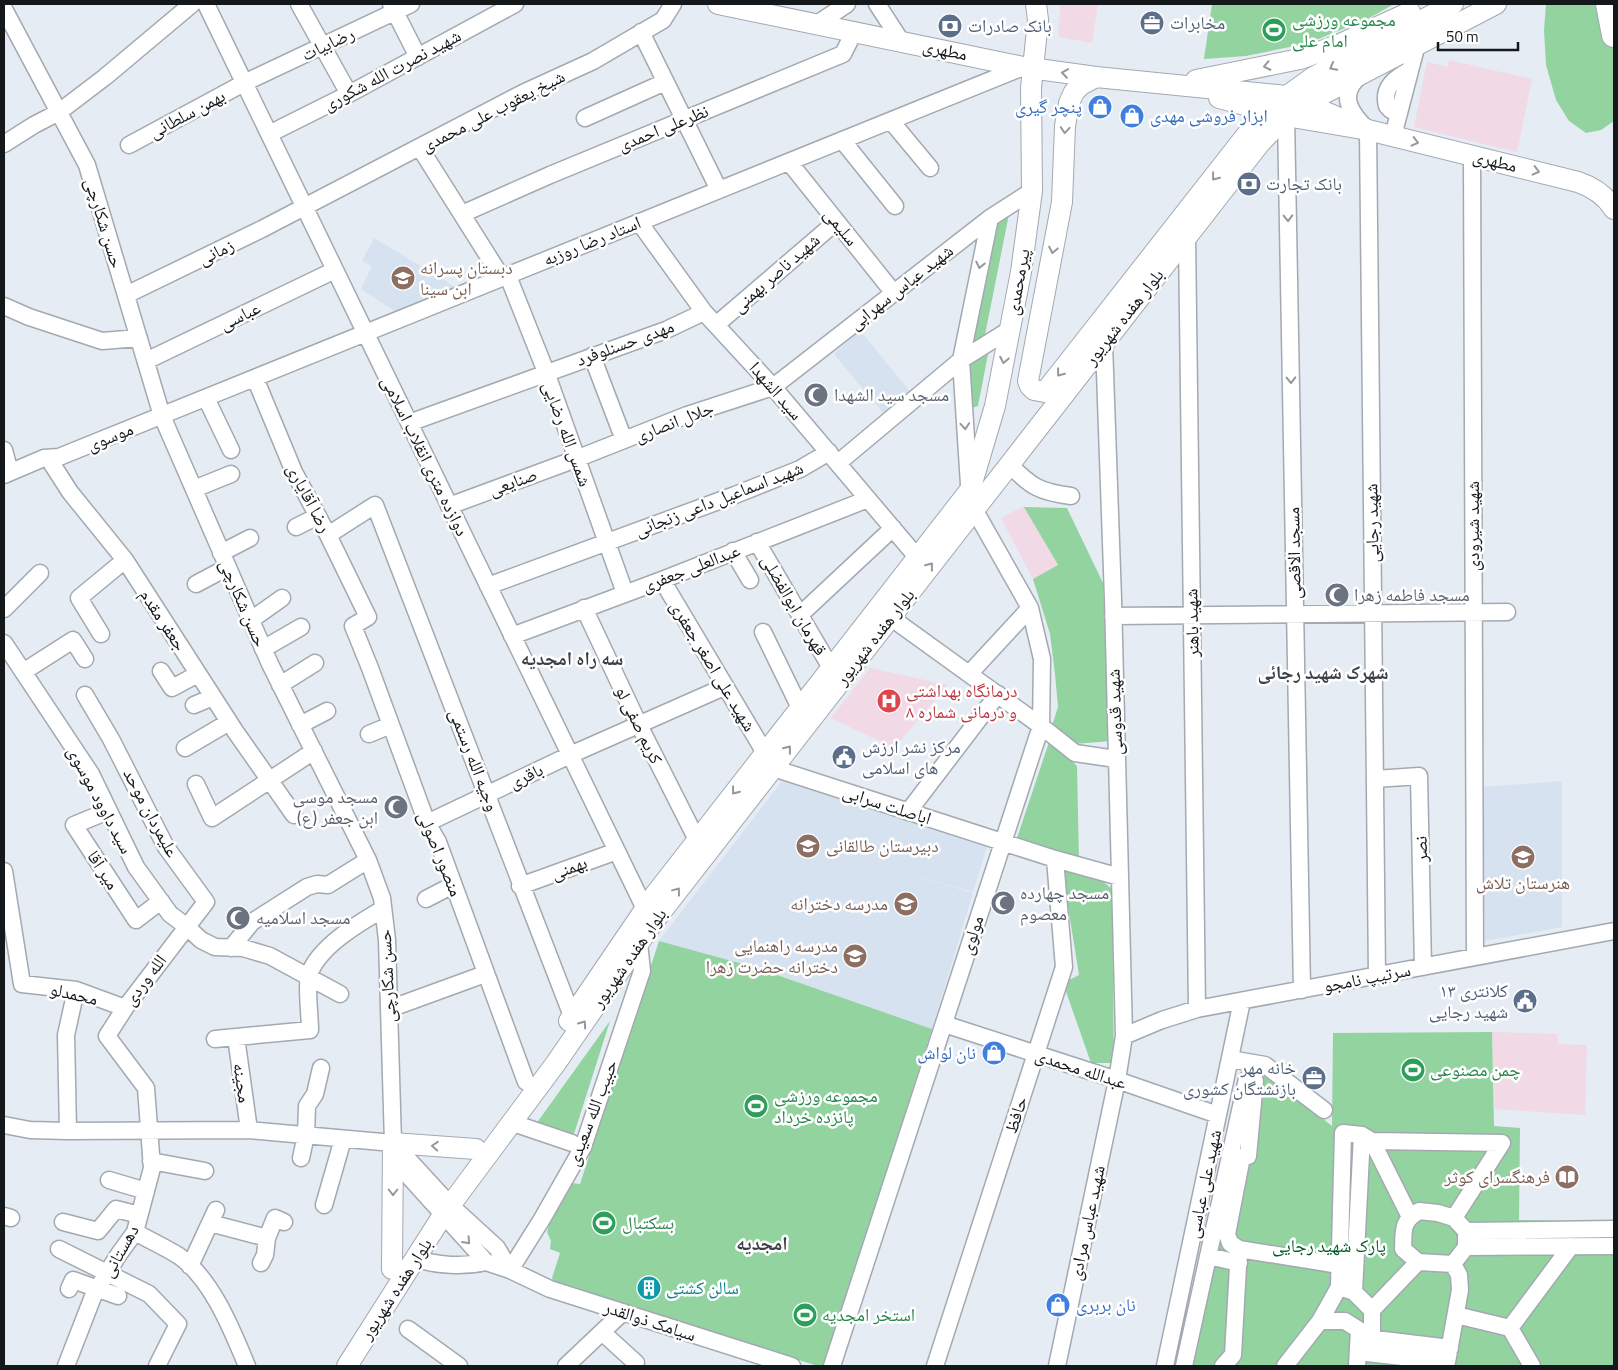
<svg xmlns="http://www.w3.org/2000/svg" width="1618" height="1370" font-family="'Titillium Web','Noto Naskh Arabic',sans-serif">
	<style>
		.commercial { fill: #f1d9e5 }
		.built { fill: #d6e2f0 }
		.green { fill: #93d3a0 }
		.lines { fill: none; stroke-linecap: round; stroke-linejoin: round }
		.minor-casing { stroke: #a3a9b1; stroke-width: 19 }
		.major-casing { stroke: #a3a9b1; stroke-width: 22 }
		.highway-casing { stroke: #a3a9b1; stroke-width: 26 }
		.minor { stroke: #fff; stroke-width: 16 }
		.major { stroke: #fff; stroke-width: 20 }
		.highway { stroke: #fff; stroke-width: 24 }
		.oneway { stroke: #969798 }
		.labels { text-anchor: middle; stroke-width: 5; stroke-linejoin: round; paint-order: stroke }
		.leisure-label { font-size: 18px; fill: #27864d; stroke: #fff; text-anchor: start }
		.service-label { font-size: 18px; fill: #4e5e75; stroke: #fff; text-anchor: start }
		.street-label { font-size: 18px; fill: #15181a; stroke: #fff }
		.shop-label { font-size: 18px; fill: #366cbe; stroke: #fff; text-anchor: end }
		.education-label { font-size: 18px; fill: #785e54; stroke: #fff; text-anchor: end }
		.worship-label { font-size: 18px; fill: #5b616d; stroke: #fff; text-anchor: start }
		.health-label { font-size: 18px; fill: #be3a42; stroke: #fff; text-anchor: start }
		.park-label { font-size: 18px; fill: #015926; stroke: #fff }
		.culture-label { font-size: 18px; fill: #0d838f; stroke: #fff; text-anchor: start }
		.neighbourhood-label { font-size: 19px; font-weight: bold; fill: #3a4046; stroke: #fff }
	</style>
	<rect width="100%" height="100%" fill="#e5ecf4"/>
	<path class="commercial" d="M1061,4H1098L1092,43L1059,37L1058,30Z
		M1449,60L1532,79L1517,152L1414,127L1427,62L1448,67Z
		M1024,506L1058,566L1033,579L1001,518Z
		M870,668L948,685L894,748L831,718Z
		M1492,1032L1557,1034L1558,1044L1587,1045L1585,1115L1495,1109Z"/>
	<path class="built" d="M374,238L459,289L399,314L361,289L372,266L362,261Z
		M860,330L911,393L883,413L834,354Z
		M782,781L987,847L973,892L896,870L973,893L932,1029L754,967L659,941Z
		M1562,781V927L1485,941L1483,787Z"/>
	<path class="green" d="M1212,4H1394L1371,17L1309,43L1246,56L1204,59Z
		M1546,4H1614V121L1601,130L1586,133L1569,121L1556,100L1546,65L1544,30Z
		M1011,204L985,335L972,344L995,216Z
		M989,349L978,406L972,408L970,360Z
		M1024,507L1067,508L1103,583L1112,741L1074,744L1051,729L1058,707L1055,674L1050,634L1033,579L1058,565Z
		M1050,739L1077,766L1079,861L1112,889L1114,1063H1091L1063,983L1079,975L1064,881L1066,857L1016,841Z
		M659,941L754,967L932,1029L824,1366H818L554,1284L552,1278L560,1253L550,1249L551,1241L547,1232L557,1196L567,1190L572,1183L580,1184Z
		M610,1021L573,1137L536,1124Z
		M1492,1032L1494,1126L1520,1128L1519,1220L1614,1222V1366H1180L1243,1075L1259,1073L1276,1082L1332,1126L1333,1033Z"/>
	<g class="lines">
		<defs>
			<path id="minor" d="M206,4L645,909
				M299,4L349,94
				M391,4L418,57
				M877,4L901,41
				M4,9L87,165L162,416L270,664L368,860L382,898L387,940L393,1143L450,1205L497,1248L510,1270
				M817,24L847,4
				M641,32L719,190
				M1361,75C1337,94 1350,113 1368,130L1377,976
				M1399,113L1391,110L1387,106C1382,87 1395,78 1410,70
				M1286,116L1302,990
				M585,118L665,82
				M891,121L930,168
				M269,134L349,94L515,4
				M1393,136L1417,44
				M842,140L895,206
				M4,144L34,125L59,112L105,77L192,4
				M129,145L244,83L411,4
				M420,148L502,278
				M1472,156L1475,957
				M789,162L893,292
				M462,214L550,175L843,54L854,32
				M639,222L704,312L773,387L917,557
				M1187,236L1197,1009
				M508,276L546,372L625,593
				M126,295L262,229L523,93L593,61L663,20L673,4
				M4,306L29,317L102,341L139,338
				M717,324L836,222
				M592,356L624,440
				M146,361L335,270
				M255,378L294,472L328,535L368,617L353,626L370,668L427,823L438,842L526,1082
				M206,398L231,450
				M409,423L666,330L704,312
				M4,450L10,472
				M838,463L961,360L1009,330
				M52,464L70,492L125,560L235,731L294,815
				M1009,464C1031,487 1040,492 1071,496
				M4,475L44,458L59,457L1023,67
				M969,485L961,360L990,218
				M194,489L231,474
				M449,506L576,459L687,415L773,387L990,218L1032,191
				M296,527L318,516
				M328,535L375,505L572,1016
				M757,542L831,668
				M733,551L750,580
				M221,553L250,538
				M662,580L765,753
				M196,584L228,567
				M488,586L735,495L800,469L829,452
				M584,608L639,725L697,840
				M4,609L40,573
				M801,614L893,528
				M1113,616L1507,612
				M890,617L1041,726L1075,753L1116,759
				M251,620L282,598
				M763,632L800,708
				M101,634L79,598L125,560
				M512,636L662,580L868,499
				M4,643L91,774L136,867L170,914L186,926L201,940L215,947L243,948L270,956L340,994
				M263,649L301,627
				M161,671L172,688L198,674
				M23,672L73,640L85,659
				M969,674L1030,608
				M280,685L315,663
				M194,705L213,697
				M300,725L327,711
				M369,734L391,725
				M185,748L229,722
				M773,768L1055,859L1120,877
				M1375,779L1419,776L1423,967
				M196,784L212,818L314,751
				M108,811L74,825L136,920L161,901
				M908,812L998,694
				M427,823L570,755L724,687
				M4,871L22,984L76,990L125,1008
				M520,886L617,851
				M426,899L453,885
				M231,948L252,922L307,887L317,884L328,885L368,860
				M389,1009L485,974
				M944,1024L1117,1080L1218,1115
				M1124,1036L1162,1020L1197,1009L1614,931
				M236,1037L249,1130
				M215,1039L310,1030C310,1016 306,986 309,975C318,947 359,923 383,909
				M1230,1059L1265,1065L1324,1110
				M513,1123L572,1143
				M4,1125L30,1130L68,1131L249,1130L393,1143
				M68,1131L66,1035L76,990
				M1372,1141L1410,1217
				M301,1158L306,1135L307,1106L315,1094L321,1068
				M151,1161L205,1171
				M403,1170L486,1262L510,1270L550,1289L792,1366
				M109,1180L146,1191
				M324,1205L343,1139
				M1419,1211L1438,1213L1454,1218L1466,1231V1247L1453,1264L1418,1262L1403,1249C1404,1230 1401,1222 1419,1211Z
				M4,1216L11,1218
				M1454,1218L1502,1143
				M63,1222L98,1231L116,1209L139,1215
				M210,1223L267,1238
				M1466,1231L1614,1229
				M135,1232C149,1240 165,1247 179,1256C212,1279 232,1330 247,1366
				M1466,1247L1614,1246
				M59,1249L149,1294L178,1324L157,1366
				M1208,1256L1239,1263
				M415,1258C436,1266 464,1267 486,1262
				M261,1263L265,1255L267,1238L275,1218L284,1222
				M190,1266L216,1210
				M510,1270L542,1219L583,1147L642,971L639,943
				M1339,1287L1343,1133L1362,1135L1372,1141L1502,1143
				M69,1289L73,1280L118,1296
				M1354,1292L1362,1135
				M1372,1310L1418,1262
				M1456,1315L1510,1328L1532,1366
				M1320,1321H1345L1359,1330L1357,1366
				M1510,1328L1571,1246
				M408,1329L459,1366
				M602,1332L636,1363
				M1359,1337L1450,1348
				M1358,1352L1447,1362L1460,1290L1459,1275L1453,1264
				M66,1366L94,1294L119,1254L135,1232L152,1168L146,1088L107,1036L125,1008L206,902L166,847L111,739L85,695
				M566,1366L623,1312
				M832,1366L1041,726L1042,659L1030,608L974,509
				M935,1366L1064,967L1055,859
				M1057,1366L1117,1080L1124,1036L1113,599L1104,344
				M1165,1366L1242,1001
				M1184,1366L1247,1079L1255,1081L1248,1156L1242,1157L1227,1234L1230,1243L1239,1249L1339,1265
				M1223,1366L1233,1355L1239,1249
				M1285,1366L1320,1321L1339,1287L1354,1292L1372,1310V1339"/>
			<path id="major" d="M718,4L1023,67L1096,77L1287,96L1368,130
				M1096,77L1081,85L1074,92L1069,103L1065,126L1062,202L1028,381L1030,386L1034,390L1045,392L1248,133L1287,96L1315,76L1453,4
				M1196,80L1300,59L1338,45L1410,12
				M1219,98L1286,116L1368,130L1578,182C1593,187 1605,195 1614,209
				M569,1021L654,896L970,490L995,406L1021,272L1032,191L1031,88L1038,20L1036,4
				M392,1269L393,1143L476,1149
				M347,1366L443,1215L556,1063L654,921L1260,143L1286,116L1306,103L1496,4"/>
			<path id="highway" d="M1608,4L1614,35"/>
		</defs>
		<use href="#minor" class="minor-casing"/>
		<use href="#major" class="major-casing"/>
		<use href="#highway" class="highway-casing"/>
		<use href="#minor" class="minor"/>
		<use href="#major" class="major"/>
		<use href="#highway" class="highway"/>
	</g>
	<defs><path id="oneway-chevron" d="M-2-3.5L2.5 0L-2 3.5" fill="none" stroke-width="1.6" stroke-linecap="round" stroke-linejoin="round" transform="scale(1.25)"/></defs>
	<g class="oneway">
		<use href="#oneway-chevron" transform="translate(1267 66) rotate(168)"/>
		<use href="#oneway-chevron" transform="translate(1333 67) rotate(152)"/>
		<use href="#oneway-chevron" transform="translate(1065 73) rotate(-172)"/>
		<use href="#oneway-chevron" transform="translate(1065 130) rotate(94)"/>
		<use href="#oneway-chevron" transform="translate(1415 142) rotate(14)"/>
		<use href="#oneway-chevron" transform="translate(1536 171) rotate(14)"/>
		<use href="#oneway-chevron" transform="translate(1215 177) rotate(128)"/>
		<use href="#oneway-chevron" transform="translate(1288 218) rotate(89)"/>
		<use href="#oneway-chevron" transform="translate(1053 250) rotate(101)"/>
		<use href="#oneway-chevron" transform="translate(980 265) rotate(102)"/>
		<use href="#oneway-chevron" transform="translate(1004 360) rotate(101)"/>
		<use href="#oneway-chevron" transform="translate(1060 373) rotate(128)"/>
		<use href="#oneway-chevron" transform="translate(1291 380) rotate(89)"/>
		<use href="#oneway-chevron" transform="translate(965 426) rotate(86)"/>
		<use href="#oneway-chevron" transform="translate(930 566) rotate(-52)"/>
		<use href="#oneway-chevron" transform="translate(788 749) rotate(-52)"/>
		<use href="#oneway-chevron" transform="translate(735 791) rotate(128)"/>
		<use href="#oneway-chevron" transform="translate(677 891) rotate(-53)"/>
		<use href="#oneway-chevron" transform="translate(583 1024) rotate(-55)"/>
		<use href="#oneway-chevron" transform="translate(435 1146) rotate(-176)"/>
		<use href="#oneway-chevron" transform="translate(393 1192) rotate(90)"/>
		<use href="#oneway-chevron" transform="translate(467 1241) rotate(48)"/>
	</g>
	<defs>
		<symbol id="office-disc" viewBox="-11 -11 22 22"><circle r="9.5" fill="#5c6f8a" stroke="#fff"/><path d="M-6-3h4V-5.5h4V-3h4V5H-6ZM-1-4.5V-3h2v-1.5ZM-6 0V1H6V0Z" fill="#fff"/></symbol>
		<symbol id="bank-disc" viewBox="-11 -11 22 22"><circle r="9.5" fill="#5c6f8a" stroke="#fff"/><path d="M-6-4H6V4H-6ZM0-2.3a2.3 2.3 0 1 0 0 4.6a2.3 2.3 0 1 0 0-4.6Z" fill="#fff"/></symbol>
		<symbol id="stadium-disc" viewBox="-11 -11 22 22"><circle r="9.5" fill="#2e9e5b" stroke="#fff"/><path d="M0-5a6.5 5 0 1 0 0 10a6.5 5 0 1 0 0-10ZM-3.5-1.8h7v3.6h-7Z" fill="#fff"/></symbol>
		<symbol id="shop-disc" viewBox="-11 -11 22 22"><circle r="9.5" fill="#3f7fe0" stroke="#fff"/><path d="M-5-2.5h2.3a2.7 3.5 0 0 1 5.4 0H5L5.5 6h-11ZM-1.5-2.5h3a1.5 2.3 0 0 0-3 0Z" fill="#fff"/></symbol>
		<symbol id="school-disc" viewBox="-11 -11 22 22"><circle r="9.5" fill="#8d6e63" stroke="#fff"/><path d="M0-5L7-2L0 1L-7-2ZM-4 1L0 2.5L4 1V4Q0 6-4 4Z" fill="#fff"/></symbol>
		<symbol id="mosque-disc" viewBox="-11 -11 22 22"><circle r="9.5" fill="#6b7280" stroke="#fff"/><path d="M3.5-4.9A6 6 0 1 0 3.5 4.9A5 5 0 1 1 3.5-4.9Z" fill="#fff"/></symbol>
		<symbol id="hospital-disc" viewBox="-11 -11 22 22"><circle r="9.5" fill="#e0444e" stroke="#fff"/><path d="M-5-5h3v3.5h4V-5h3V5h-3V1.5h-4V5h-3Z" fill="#fff"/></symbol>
		<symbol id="civic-disc" viewBox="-11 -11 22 22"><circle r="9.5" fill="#5c6f8a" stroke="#fff"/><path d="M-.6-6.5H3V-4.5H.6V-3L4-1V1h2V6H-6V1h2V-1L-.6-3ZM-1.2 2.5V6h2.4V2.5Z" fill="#fff"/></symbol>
		<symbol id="library-disc" viewBox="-11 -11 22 22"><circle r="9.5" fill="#8d6e63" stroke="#fff"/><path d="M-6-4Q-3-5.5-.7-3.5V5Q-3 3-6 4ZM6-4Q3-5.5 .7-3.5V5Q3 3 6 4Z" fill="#fff"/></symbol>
		<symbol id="building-disc" viewBox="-11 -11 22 22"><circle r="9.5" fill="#0f9aa8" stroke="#fff"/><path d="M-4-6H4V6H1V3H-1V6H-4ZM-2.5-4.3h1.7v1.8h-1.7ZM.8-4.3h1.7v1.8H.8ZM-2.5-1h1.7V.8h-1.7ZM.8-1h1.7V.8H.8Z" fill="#fff"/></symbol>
	</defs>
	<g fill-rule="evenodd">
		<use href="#office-disc" x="1138" y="9" width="28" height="28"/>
		<use href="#bank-disc" x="936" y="12" width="28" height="28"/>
		<use href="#stadium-disc" x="1260" y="16" width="28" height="28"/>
		<use href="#shop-disc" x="1086" y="93" width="28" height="28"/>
		<use href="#shop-disc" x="1118" y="102" width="28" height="28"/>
		<use href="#bank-disc" x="1235" y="170" width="28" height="28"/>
		<use href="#school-disc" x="389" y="264" width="28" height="28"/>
		<use href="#mosque-disc" x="802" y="381" width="28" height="28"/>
		<use href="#mosque-disc" x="1323" y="581" width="28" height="28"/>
		<use href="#hospital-disc" x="875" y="687" width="28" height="28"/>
		<use href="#civic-disc" x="830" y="743" width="28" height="28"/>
		<use href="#mosque-disc" x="382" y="793" width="28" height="28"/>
		<use href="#school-disc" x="794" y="832" width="28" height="28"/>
		<use href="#school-disc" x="1509" y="843" width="28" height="28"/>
		<use href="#mosque-disc" x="989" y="889" width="28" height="28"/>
		<use href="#school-disc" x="892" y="890" width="28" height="28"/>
		<use href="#mosque-disc" x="224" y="904" width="28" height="28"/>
		<use href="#school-disc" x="841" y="942" width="28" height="28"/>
		<use href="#civic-disc" x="1511" y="987" width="28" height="28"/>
		<use href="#shop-disc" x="980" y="1039" width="28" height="28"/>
		<use href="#stadium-disc" x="1399" y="1056" width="28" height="28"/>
		<use href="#office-disc" x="1300" y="1064" width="28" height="28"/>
		<use href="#stadium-disc" x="742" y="1092" width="28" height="28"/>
		<use href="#library-disc" x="1553" y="1163" width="28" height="28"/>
		<use href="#stadium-disc" x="590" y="1209" width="28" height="28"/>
		<use href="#building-disc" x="635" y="1274" width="28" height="28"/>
		<use href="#shop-disc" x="1044" y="1291" width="28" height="28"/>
		<use href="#stadium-disc" x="791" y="1301" width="28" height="28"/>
	</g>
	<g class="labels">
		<g class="leisure-label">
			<text x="1292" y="26">مجموعه ورزشی<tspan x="1292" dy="21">امام علی</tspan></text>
			<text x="1430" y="1076">چمن مصنوعی</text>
			<text x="774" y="1102">مجموعه ورزشی<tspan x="774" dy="21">پانزده خرداد</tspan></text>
			<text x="622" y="1229">بسکتبال</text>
			<text x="822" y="1321">استخر امجدیه</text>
		</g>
		<g class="service-label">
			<text x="1170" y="29">مخابرات</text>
			<text x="968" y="32">بانک صادرات</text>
			<text x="1266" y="190">بانک تجارت</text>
			<text x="862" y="753">مرکز نشر ارزش<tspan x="862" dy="21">های اسلامی</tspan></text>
			<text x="1508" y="997" text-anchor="end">کلانتری ۱۳<tspan x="1508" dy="21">شهید رجایی</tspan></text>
			<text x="1296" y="1074" text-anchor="end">خانه مهر<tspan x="1296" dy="21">بازنشتگان کشوری</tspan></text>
		</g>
		<g class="street-label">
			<text transform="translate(328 44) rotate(-25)" y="6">رضابیات</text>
			<text transform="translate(945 50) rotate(12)" y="6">مطهری</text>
			<text transform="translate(392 70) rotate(-28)" y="6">شهید نصرت الله شکوری</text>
			<text transform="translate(493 111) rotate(-27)" y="6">شیخ یعقوب علی محمدی</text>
			<text transform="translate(187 114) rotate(-28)" y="6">بهمن سلطانی</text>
			<text transform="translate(663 128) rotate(-22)" y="6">نظرعلی احمدی</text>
			<text transform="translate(1495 161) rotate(14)" y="6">مطهری</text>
			<text transform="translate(104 223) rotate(73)" y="6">حسن شکارچی</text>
			<text transform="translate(841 227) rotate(51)" y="6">سلیمی</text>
			<text transform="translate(592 241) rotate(-22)" y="6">استاد رضا روزبه</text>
			<text transform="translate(216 252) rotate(-26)" y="6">زمانی</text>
			<text transform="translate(776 273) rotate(-41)" y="6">شهید ناصر بهمنی</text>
			<text transform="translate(1018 282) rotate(-80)" y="6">پیرمحمدی</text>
			<text transform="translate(901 287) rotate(-38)" y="6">شهید عباس سهرابی</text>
			<text transform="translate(240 316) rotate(-26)" y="6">عباسی</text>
			<text transform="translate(1124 317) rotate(-52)" y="6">بلوار هفده شهریور</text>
			<text transform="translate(625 343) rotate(-20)" y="6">مهدی حسنلوفرد</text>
			<text transform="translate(776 391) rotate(49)" y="6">سید الشهدا</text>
			<text transform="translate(674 422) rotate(-21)" y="6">جلال انصاری</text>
			<text transform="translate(567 434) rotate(70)" y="6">شمس الله رضایی</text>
			<text transform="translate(110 437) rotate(-22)" y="6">موسوی</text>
			<text transform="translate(425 456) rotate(64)" y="6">دوازده متری انقلاب اسلامی</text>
			<text transform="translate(513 482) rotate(-20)" y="6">صنایعی</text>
			<text transform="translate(309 498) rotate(62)" y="6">رضا آقایاری</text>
			<text transform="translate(719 499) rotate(-21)" y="6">شهید اسماعیل داعی زنجانی</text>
			<text transform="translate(1372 523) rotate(-91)" y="6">شهید رجایی</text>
			<text transform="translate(1473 526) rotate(-90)" y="6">شهید شیرودی</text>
			<text transform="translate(1294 553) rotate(-91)" y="6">مسجد الاقصی</text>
			<text transform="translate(691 568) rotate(-21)" y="6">عبدالعلی جعفری</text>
			<text transform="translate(243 603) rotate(67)" y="6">حسن شکارچی</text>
			<text transform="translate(794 605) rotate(60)" y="6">قهرمان ابوالفضلی</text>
			<text transform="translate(163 620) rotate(57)" y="6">جعفر مقدم</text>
			<text transform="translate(1192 623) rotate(-91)" y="6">شهید باهنر</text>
			<text transform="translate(875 637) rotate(-52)" y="6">بلوار هفده شهریور</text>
			<text transform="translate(713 666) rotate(59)" y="6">شهید علی اصغر جعفری</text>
			<text transform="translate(1115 712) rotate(-92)" y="6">شهید قدوسی</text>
			<text transform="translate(639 725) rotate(64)" y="6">کریم صفی لو</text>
			<text transform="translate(474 760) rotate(69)" y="6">وجیه الله رستمی</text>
			<text transform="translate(526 776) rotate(-25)" y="6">باقری</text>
			<text transform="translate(100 800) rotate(62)" y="6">سید داوود موسوی</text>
			<text transform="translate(887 805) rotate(18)" y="6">اباصلت سرابی</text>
			<text transform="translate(151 813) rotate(62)" y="6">علیمردان موحد</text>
			<text transform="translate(1421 849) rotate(-91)" y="6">نصر</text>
			<text transform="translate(440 854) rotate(68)" y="6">منصور اصولی</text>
			<text transform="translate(569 868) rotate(-20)" y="6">بهمنی</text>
			<text transform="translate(103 870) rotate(57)" y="6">میر آقا</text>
			<text transform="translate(972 935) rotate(-72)" y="6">مولوی</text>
			<text transform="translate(629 958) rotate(-55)" y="6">بلوار هفده شهریور</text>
			<text transform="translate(387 976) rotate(-93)" y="6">حسن شکارچی</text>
			<text transform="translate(1367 978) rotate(-11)" y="6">سرتیپ نامجو</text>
			<text transform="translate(145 980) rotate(-53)" y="6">الله وردی</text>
			<text transform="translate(74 994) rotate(13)" y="6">محمدلو</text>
			<text transform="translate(1081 1069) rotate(18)" y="6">عبدالله محمدی</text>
			<text transform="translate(242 1083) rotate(82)" y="6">مجینه</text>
			<text transform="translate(592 1113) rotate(-69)" y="6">حبیب الله سعیدی</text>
			<text transform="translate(1016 1115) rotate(-72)" y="6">حافظ</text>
			<text transform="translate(1204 1184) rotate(-78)" y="6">شهید علی عباسی</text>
			<text transform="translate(1087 1223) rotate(-78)" y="6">شهید عباس مرادی</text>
			<text transform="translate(120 1251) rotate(-60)" y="6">دهستانی</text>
			<text transform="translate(396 1289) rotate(-57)" y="6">بلوار هفده شهریور</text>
			<text transform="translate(650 1321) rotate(18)" y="6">سیامک ذوالقدر</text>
		</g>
		<g class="shop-label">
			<text x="1082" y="113">پنچر گیری</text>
			<text x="1150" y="122" text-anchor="start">ابزار فروشی مهدی</text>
			<text x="976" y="1059">نان لواش</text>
			<text x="1076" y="1311" text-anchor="start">نان بربری</text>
		</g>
		<g class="education-label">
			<text x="420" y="274" text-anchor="start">دبستان پسرانه<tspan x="420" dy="21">ابن سینا</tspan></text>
			<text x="826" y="852" text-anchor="start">دبیرستان طالقانی</text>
			<text x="1523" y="889" text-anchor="middle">هنرستان تلاش</text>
			<text x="888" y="910">مدرسه دخترانه</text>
			<text x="838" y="952">مدرسه راهنمایی<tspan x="838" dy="21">دخترانه حضرت زهرا</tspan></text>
			<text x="1550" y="1183">فرهنگسرای کوثر</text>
		</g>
		<g class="worship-label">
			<text x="834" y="401">مسجد سید الشهدا</text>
			<text x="1354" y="601">مسجد فاطمه زهرا</text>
			<text x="378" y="803" text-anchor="end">مسجد موسی<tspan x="378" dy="21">ابن جعفر (ع)</tspan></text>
			<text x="1020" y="899">مسجد چهارده<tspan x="1020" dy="21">معصوم</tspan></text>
			<text x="256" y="924">مسجد اسلامیه</text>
		</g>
		<g class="health-label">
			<text x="906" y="697">درمانگاه بهداشتی<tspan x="906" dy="21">و درمانی شماره ۸</tspan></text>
		</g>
		<g class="park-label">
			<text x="1329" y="1252">پارک شهید رجایی</text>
		</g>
		<g class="culture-label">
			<text x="666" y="1294">سالن کشتی</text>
		</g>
		<g class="neighbourhood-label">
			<text x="572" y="665">سه راه امجدیه</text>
			<text x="1323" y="679">شهرک شهید رجائی</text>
			<text x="762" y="1250">امجدیه</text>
		</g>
	</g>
	<rect width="1618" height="1370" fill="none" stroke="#15181a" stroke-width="10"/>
	<path d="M1438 42v8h80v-8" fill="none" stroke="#15181a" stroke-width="2.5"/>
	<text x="1446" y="42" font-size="15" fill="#15181a" stroke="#ffffff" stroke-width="4" paint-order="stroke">50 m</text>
</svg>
